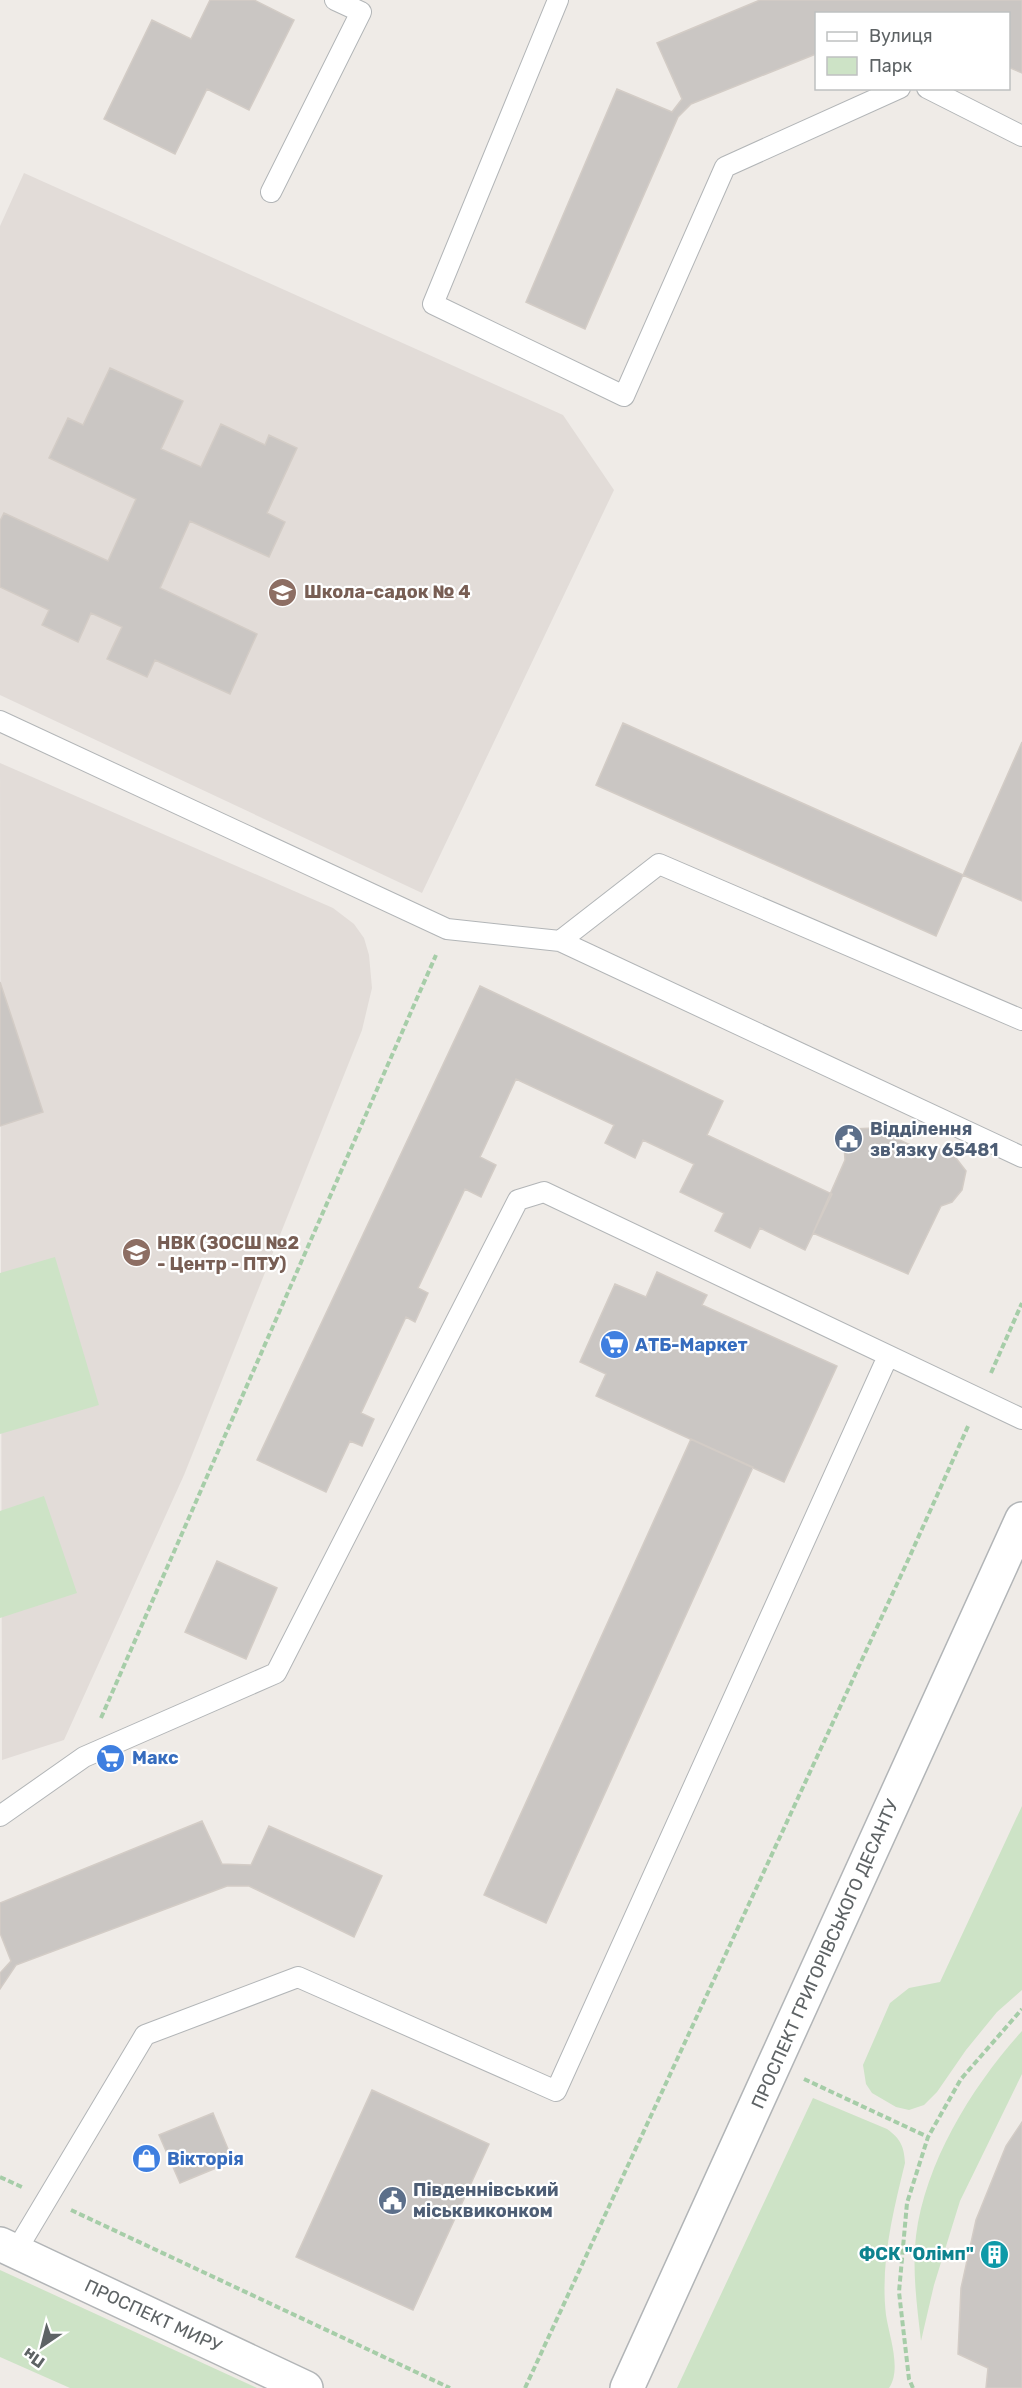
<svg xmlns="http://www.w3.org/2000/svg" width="1022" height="2388" font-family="Rubik,sans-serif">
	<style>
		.education { fill: #e2dcd8 }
		.green { fill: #cde3c6 }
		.building { fill: #cac6c3; stroke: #d3ccc6; stroke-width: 1.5 }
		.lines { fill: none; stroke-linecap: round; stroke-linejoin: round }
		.service-casing { stroke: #b2b5b7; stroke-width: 22 }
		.minor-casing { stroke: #b2b5b7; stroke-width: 36 }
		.tertiary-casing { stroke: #b2b5b7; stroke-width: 36 }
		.path { stroke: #a6cda8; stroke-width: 4; stroke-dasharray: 6 3; stroke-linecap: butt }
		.service { stroke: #fff; stroke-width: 20 }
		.minor { stroke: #fff; stroke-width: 33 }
		.tertiary { stroke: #fff; stroke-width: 33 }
		.labels { text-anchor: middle; stroke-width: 4.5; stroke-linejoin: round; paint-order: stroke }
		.education-label { font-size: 18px; font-weight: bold; fill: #785e54; stroke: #fff; text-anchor: start }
		.service-label { font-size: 18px; font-weight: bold; fill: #4e5e75; stroke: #fff; text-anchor: start }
		.shop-label { font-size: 18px; font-weight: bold; fill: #366cbe; stroke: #fff; text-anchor: start }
		.street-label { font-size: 18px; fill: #5e6365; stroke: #fff }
		.culture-label { font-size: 18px; font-weight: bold; fill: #0d838f; stroke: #fff; text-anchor: end }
	</style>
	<rect width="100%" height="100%" fill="#efebe7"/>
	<path class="education" d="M24,173L563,415L614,490L422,893L0,695V226Z
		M0,763L333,908L354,924L364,938L369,955L372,988L362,1030L184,1475L64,1740L2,1760Z"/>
	<path class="green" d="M55,1257L99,1405L0,1434V1273Z
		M44,1496L77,1593L0,1618V1511Z
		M1022,1806V1990L997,2012L966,2050L937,2092L924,2105L909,2110L896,2107L872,2093L866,2084L863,2065L890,2003L909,1988L940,1982Z
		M1022,2031V2074L960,2201L934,2285L921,2341C917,2306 912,2271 916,2236C925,2162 973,2085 1022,2031Z
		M813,2098L887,2129C901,2139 904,2147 905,2163C893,2212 880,2264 886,2315C889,2336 902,2369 889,2388H677Z
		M0,2270L257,2388H70L0,2357Z"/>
	<path class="building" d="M210,0H254L294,20L249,110L207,89L175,154L104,119L152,20L191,39Z
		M760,0H1022V73L1008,67V14H816V54L691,104L678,117L585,329L526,302L617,89L672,112L682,99L657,43Z
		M110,368L183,401L161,449L201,467L221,424L265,445L269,435L297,448L267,513L285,522L269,557L190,521L160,588L257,634L230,694L155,660L147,677L107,659L122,627L91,613L78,642L42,625L49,610L0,587V521L4,513L108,561L136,499L49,458L68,418L83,425Z
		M623,723L963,875L936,936L596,785Z
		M1022,742V901L963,875Z
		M0,982L43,1112L0,1126Z
		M480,986L723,1101L707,1135L832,1194L805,1250L760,1228L750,1248L715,1231L724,1213L680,1192L694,1164L643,1140L635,1158L605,1143L614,1125L516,1079L480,1157L496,1165L481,1197L465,1189L418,1288L428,1293L415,1322L406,1317L361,1413L374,1419L362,1446L350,1441L326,1492L257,1460Z
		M874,1128L921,1150L931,1146L952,1153L966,1171L962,1190L952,1202L941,1206L908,1274L813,1233L845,1160L844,1146L852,1129Z
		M657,1272L707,1295L702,1305L837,1366L784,1482L596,1396L606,1374L580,1362L615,1284L646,1297Z
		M691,1439L753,1467L546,1923L484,1895Z
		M217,1561L277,1588L246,1659L185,1632Z
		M202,1821L222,1864L251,1865L269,1826L382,1876L354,1937L249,1886H227L16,1965L0,1989V1973L11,1961L0,1933V1903Z
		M372,2090L489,2144L413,2310L296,2257Z
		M213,2113L233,2161L180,2183L159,2135Z
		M1022,2122V2388H986L988,2368L958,2354L961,2288L976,2220L1006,2146Z"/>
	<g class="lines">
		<defs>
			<path id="service" d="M558,0L433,304L624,396L725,167L900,88
				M927,88L1022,136
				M271,192L361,12L335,0
				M0,721L447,929L560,941L1022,1157
				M560,941L659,864L1022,1020
				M0,1816L84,1757L276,1673L518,1200L544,1192L1022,1419
				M16,2251L145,2035L298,1977L556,2091L888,1356"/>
			<path id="minor" d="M0,2244L306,2388"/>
			<path id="tertiary" d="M627,2388L1022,1519"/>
		</defs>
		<use href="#service" class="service-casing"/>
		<use href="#minor" class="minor-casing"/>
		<use href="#tertiary" class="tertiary-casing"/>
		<path class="path" d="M991,1373L1022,1303
			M101,1718L436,955
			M804,2079L928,2137
			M0,2177L24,2188
			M71,2210L450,2388
			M525,2388L909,1558L969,1424
			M913,2388L909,2379L899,2292L907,2203L928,2137L961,2079L1022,2009"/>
		<use href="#service" class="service"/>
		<use href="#minor" class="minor"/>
		<use href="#tertiary" class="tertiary"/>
	</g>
	<defs>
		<symbol id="school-disc" viewBox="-11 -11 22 22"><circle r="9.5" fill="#8d6e63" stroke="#fff"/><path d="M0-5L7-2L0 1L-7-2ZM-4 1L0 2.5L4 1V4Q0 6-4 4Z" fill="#fff"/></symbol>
		<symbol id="civic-disc" viewBox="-11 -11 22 22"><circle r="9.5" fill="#5c6f8a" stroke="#fff"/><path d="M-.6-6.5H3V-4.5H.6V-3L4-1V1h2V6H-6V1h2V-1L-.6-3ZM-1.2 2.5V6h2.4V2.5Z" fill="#fff"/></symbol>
		<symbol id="supermarket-disc" viewBox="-11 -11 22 22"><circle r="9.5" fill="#3f7fe0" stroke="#fff"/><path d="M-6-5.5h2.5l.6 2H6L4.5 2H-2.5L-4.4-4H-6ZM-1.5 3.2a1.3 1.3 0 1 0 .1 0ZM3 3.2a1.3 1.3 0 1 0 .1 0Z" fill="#fff"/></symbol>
		<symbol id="shop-disc" viewBox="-11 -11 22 22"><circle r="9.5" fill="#3f7fe0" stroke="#fff"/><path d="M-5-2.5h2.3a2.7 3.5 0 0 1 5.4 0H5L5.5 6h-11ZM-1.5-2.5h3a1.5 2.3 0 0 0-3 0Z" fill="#fff"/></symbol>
		<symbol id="building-disc" viewBox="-11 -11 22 22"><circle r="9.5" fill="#0f9aa8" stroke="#fff"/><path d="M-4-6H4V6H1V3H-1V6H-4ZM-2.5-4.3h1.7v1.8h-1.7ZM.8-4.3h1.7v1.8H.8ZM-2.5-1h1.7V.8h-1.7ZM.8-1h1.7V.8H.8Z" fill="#fff"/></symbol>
	</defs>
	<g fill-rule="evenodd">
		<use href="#school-disc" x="266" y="576" width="33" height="33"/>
		<use href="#civic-disc" x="832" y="1122" width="33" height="33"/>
		<use href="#school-disc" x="120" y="1236" width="33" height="33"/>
		<use href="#supermarket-disc" x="598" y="1328" width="33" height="33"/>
		<use href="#supermarket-disc" x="94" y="1742" width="33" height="33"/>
		<use href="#shop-disc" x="130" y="2142" width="33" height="33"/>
		<use href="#civic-disc" x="376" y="2184" width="33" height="33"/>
		<use href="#building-disc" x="978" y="2238" width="33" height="33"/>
	</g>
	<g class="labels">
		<g class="education-label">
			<text x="304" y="598">Школа-садок № 4</text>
			<text x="157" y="1249">НВК (ЗОСШ №2<tspan x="157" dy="21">- Центр - ПТУ)</tspan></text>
		</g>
		<g class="service-label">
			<text x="870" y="1135">Відділення<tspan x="870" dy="21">зв'язку 65481</tspan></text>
			<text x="413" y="2196">Південнівський<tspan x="413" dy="21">міськвиконком</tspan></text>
		</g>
		<g class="shop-label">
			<text x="635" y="1351">АТБ-Маркет</text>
			<text x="132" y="1764">Макс</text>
			<text x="167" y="2165">Вікторія</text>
		</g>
		<g class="street-label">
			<text transform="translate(825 1954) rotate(-66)" y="6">ПРОСПЕКТ ГРИГОРІВСЬКОГО ДЕСАНТУ</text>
			<text transform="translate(153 2316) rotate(25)" y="6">ПРОСПЕКТ МИРУ</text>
		</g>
		<g class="culture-label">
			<text x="974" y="2260">ФСК "Олімп"</text>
		</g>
	</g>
	<rect x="815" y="12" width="195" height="78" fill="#ffffff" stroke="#bfc1c1" stroke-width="1.5"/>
	<rect x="827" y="32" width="30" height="9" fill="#ffffff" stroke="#bfc1c1" stroke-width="1.5"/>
	<text x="869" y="42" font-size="18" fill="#5e6365">Вулиця</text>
	<rect x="827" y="57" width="30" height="18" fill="#cde3c6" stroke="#bfc1c1" stroke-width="1.5"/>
	<text x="869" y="72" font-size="18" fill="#5e6365">Парк</text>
	<g transform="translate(42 2346) rotate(215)" stroke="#ffffff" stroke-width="4.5" paint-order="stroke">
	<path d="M0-4.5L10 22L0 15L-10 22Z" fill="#5e6365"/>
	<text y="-9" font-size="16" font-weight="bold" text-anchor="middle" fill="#5e6365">Пн</text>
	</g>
</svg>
